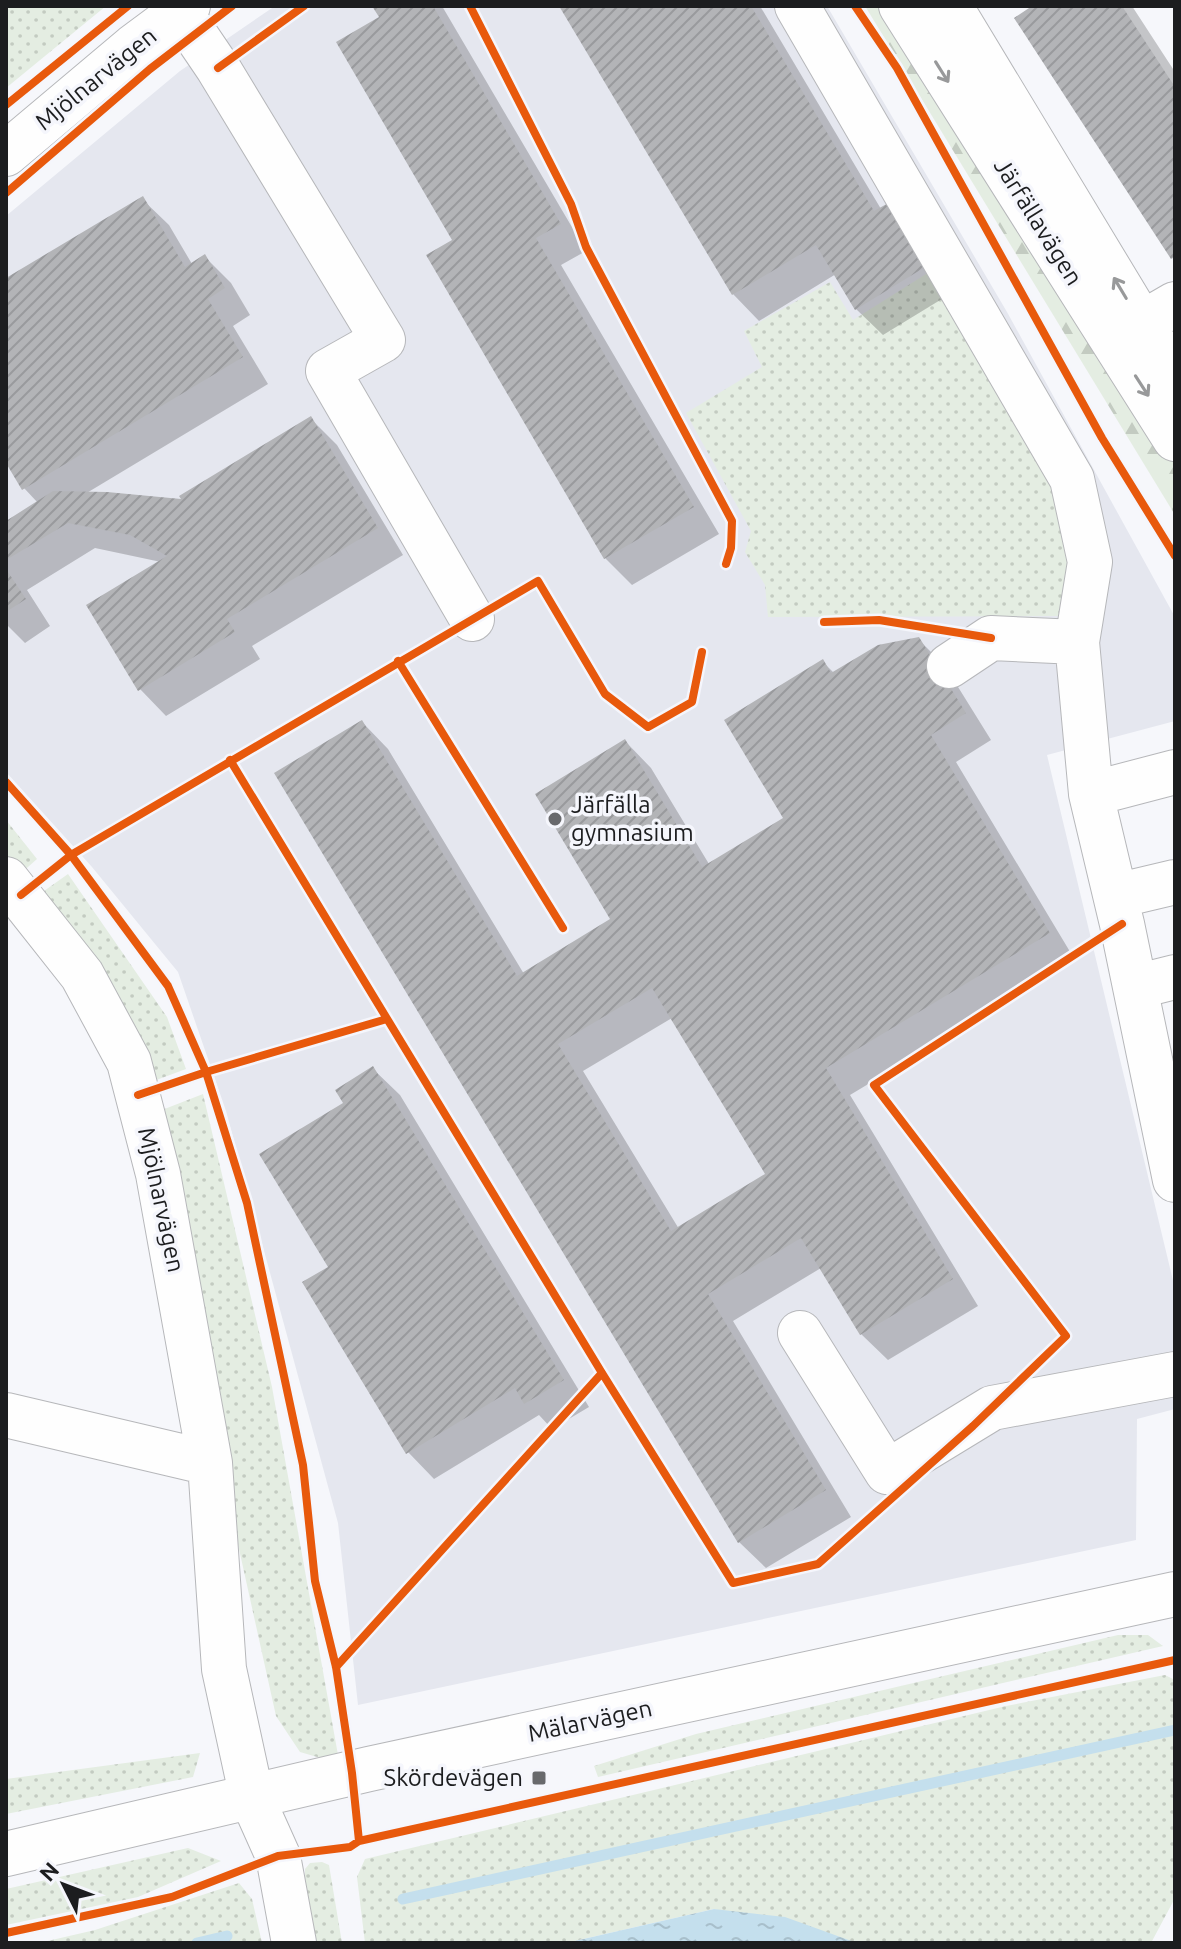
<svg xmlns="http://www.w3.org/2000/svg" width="1181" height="1949" font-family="Ubuntu,sans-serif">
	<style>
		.built { fill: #e5e7ef }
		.grass { fill: url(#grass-dots) }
		.forest { fill: url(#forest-firs) }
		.water { fill: url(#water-ripples) }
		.shadow { fill: #0003; fill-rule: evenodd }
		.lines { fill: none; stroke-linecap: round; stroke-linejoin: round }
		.stream { stroke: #c4dfed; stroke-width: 11 }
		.building { fill: url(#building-hatch); fill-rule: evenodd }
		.minor-casing { stroke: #b6b7ba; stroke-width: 46 }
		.minor { stroke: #fefefe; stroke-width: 44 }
		.cycleway-casing { stroke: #f5f6fc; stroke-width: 13 }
		.cycleway { stroke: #e8590c; stroke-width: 8 }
		.oneway { stroke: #98999a }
		.poi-dot { fill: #68696c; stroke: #f5f6fc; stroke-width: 3 }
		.labels { text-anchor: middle; stroke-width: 7; stroke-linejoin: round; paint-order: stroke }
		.street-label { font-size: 24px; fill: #1c1d1f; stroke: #f5f6fc }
		.poi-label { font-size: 24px; fill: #1c1d1f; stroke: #f5f6fc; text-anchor: start }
	</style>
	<defs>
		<pattern id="grass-dots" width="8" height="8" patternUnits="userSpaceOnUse" patternTransform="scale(2)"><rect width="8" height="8" fill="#e4ede2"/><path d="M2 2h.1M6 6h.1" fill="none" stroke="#c3cbc1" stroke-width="1.8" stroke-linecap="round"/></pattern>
		<pattern id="forest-firs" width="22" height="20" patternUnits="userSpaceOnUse" patternTransform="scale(2)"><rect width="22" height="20" fill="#e4ede2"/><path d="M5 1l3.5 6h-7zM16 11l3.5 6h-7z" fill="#c3cbc1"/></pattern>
		<pattern id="water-ripples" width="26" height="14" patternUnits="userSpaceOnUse" patternTransform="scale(2)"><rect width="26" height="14" fill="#c4dfed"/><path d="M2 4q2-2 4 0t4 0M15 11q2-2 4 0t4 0" fill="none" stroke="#a8bfcb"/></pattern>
		<pattern id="building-hatch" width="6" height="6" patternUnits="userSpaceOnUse" patternTransform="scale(2)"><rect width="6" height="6" fill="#b3b4b7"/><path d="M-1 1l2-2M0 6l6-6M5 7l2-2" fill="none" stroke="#999a9d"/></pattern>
	</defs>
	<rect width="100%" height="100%" fill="#f6f7fb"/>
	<path class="built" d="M275,6H827L1007,312L1175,617V721L1047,755L1175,1289V1409L1137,1419L1136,1540L358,1705L338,1523L226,1111L178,972L92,867L6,772V216L180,71Z"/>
	<path class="grass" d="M6,6H106L6,88Z
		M942,264L1067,483L1073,612L1057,616L768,617L765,585L745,552L751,531L686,413L762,367L744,331L830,282L853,320Z
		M6,820L37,859L19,875L6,860Z
		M68,874L167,1017L186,1069L151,1082L124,1006L44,891Z
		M203,1094L272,1387L338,1755L324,1759L300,1752L276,1716L237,1540L162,1110Z
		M1118,1635H1148L1163,1646L598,1777L594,1766L696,1734Z
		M1165,1675L1175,1680V1898L1151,1943H857L714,1909L566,1943H365L357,1877L365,1859L1006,1706Z
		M200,1753L193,1777L6,1814V1779Z
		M188,1848L221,1861L138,1897L6,1925V1889Z
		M322,1862L329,1865L342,1943H310L305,1895V1869L310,1863Z
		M239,1883L252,1899L262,1943H39L95,1930Z"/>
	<path class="forest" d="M865,6H894L1175,456V515Z"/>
	<path class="water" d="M714,1909L785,1917L857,1943H566Z"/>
	<path class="shadow" d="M375,6H442L586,251L561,265L719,534L632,585L605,558L454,241L381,18Z
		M561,6H760L881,209L955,291L883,335L856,309L836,274L759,321L733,294Z
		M1036,6H1132L1175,72V261Z
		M142,199L169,225L192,264L205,257L231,283L250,315L233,326L268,384L85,494L184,502L310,418L337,445L403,555L252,646L260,659L166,716L140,689L161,562L95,548L27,590L50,626L25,643L6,624V524L38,503L24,488L6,459V281Z
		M918,639L945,666L991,740L956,762L1075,960L850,1095L978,1306L888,1360L861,1334L821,1268L733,1321L851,1517L766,1568L739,1542L362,722L388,749L524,974L613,920L625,741L651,768L709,864L785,819L823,662L834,673ZM672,1018L768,1175L679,1229L583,1071Z
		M373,1069L400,1095L589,1407L552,1429L539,1415L434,1479L408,1452L330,1267L346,1103Z"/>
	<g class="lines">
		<path class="stream" d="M403,1899L1175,1730
			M197,1943L227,1936"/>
	</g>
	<path class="building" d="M372,6H433L561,224L536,238L694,507L604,559L426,255L452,240L336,42L379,17Z
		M559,6H751L874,211L892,201L930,264L855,310L816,245L732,295Z
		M1032,6H1122L1175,87V257L1171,259L1014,18Z
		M143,196L185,267L205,254L225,288L208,299L243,357L22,490L6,463V278Z
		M311,416L378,528L227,619L235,632L138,691L86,605L167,556L130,535L68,523L6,560V521L53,491L107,492L181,499L179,496Z
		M6,569L26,599L6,612Z
		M919,637L966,713L931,735L1050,933L826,1068L953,1279L860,1335L801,1238L708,1294L826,1490L738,1543L274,773L362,720L517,976L610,919L535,794L625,739L702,867L783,818L724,720L823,659L831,673L878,645ZM652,988L765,1174L671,1231L558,1044Z
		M373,1066L564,1380L524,1404L515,1388L406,1454L302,1282L328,1267L259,1154L343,1103L335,1090Z"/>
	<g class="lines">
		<defs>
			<path id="minor" d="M797,6L1072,479L1090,562L1077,642L1091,794L1122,924L1175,1180
				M901,6L1175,439
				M950,6L1175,378
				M180,12L218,68L383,340L328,371L472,619
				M6,154L133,47L188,6
				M1118,337L1175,304
				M949,666L991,638L1077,642
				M1091,794L1175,772
				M6,879L82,975L129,1062L158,1174L210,1463L224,1669L252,1798L278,1856L294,1943
				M1116,896L1175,882
				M1135,987L1175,977
				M800,1333L887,1472L992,1408L1175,1374
				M6,1415L210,1463
				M6,1854L369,1769L1175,1594"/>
		</defs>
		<use href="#minor" class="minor-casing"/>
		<use href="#minor" class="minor"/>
		<defs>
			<path id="cycleway" d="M470,6L571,204L586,247L732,521L731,548L726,564
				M855,6L897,68L1102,438L1175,556
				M218,68L304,6
				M6,105L128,6
				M6,193L150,69L232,6
				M824,622L879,620L991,638
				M398,661L563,928
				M230,760L602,1373L733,1583L818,1564L973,1426L1066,1336L874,1085L1122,924
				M6,782L71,855L168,986L206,1072L247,1203L303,1465L315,1581L336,1667L352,1773L359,1841
				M21,895L71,855L538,581L605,694L648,727L692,702L702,652
				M138,1095L206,1072L387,1019
				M336,1667L602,1373
				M6,1933L172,1897L278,1856L350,1847L359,1841L1175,1660"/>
		</defs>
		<use href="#cycleway" class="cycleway-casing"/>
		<use href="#cycleway" class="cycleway"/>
	</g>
	<defs><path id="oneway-shaft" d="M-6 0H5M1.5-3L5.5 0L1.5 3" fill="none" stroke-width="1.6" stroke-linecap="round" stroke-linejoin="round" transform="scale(2)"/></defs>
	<g class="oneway">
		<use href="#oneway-shaft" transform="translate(942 72) rotate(58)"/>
		<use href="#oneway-shaft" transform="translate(1120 288) rotate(-121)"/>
		<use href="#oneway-shaft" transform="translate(1142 386) rotate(57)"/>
	</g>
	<g class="poi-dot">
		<circle cx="555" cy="819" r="8"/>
		<rect x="531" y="1770" width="16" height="16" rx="4"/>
	</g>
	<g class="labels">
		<g class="street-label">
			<text transform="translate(96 79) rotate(-39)" y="8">Mjölnarvägen</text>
			<text transform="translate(1038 222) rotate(58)" y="8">Järfällavägen</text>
			<text transform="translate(161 1200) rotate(78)" y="8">Mjölnarvägen</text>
			<text transform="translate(590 1721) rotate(-12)" y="8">Mälarvägen</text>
		</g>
		<g class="poi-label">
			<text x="571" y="813">Järfälla<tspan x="571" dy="28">gymnasium</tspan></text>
			<text x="523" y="1786" text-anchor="end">Skördevägen</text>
		</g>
	</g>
	<rect width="1181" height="1949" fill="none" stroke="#1c1d1f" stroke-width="16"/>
	<g transform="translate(64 1885) rotate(312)" stroke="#f5f6fc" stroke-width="6" paint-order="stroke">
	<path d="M0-6L14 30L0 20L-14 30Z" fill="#1c1d1f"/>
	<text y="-12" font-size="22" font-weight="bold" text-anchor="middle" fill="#1c1d1f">N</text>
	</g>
</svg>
